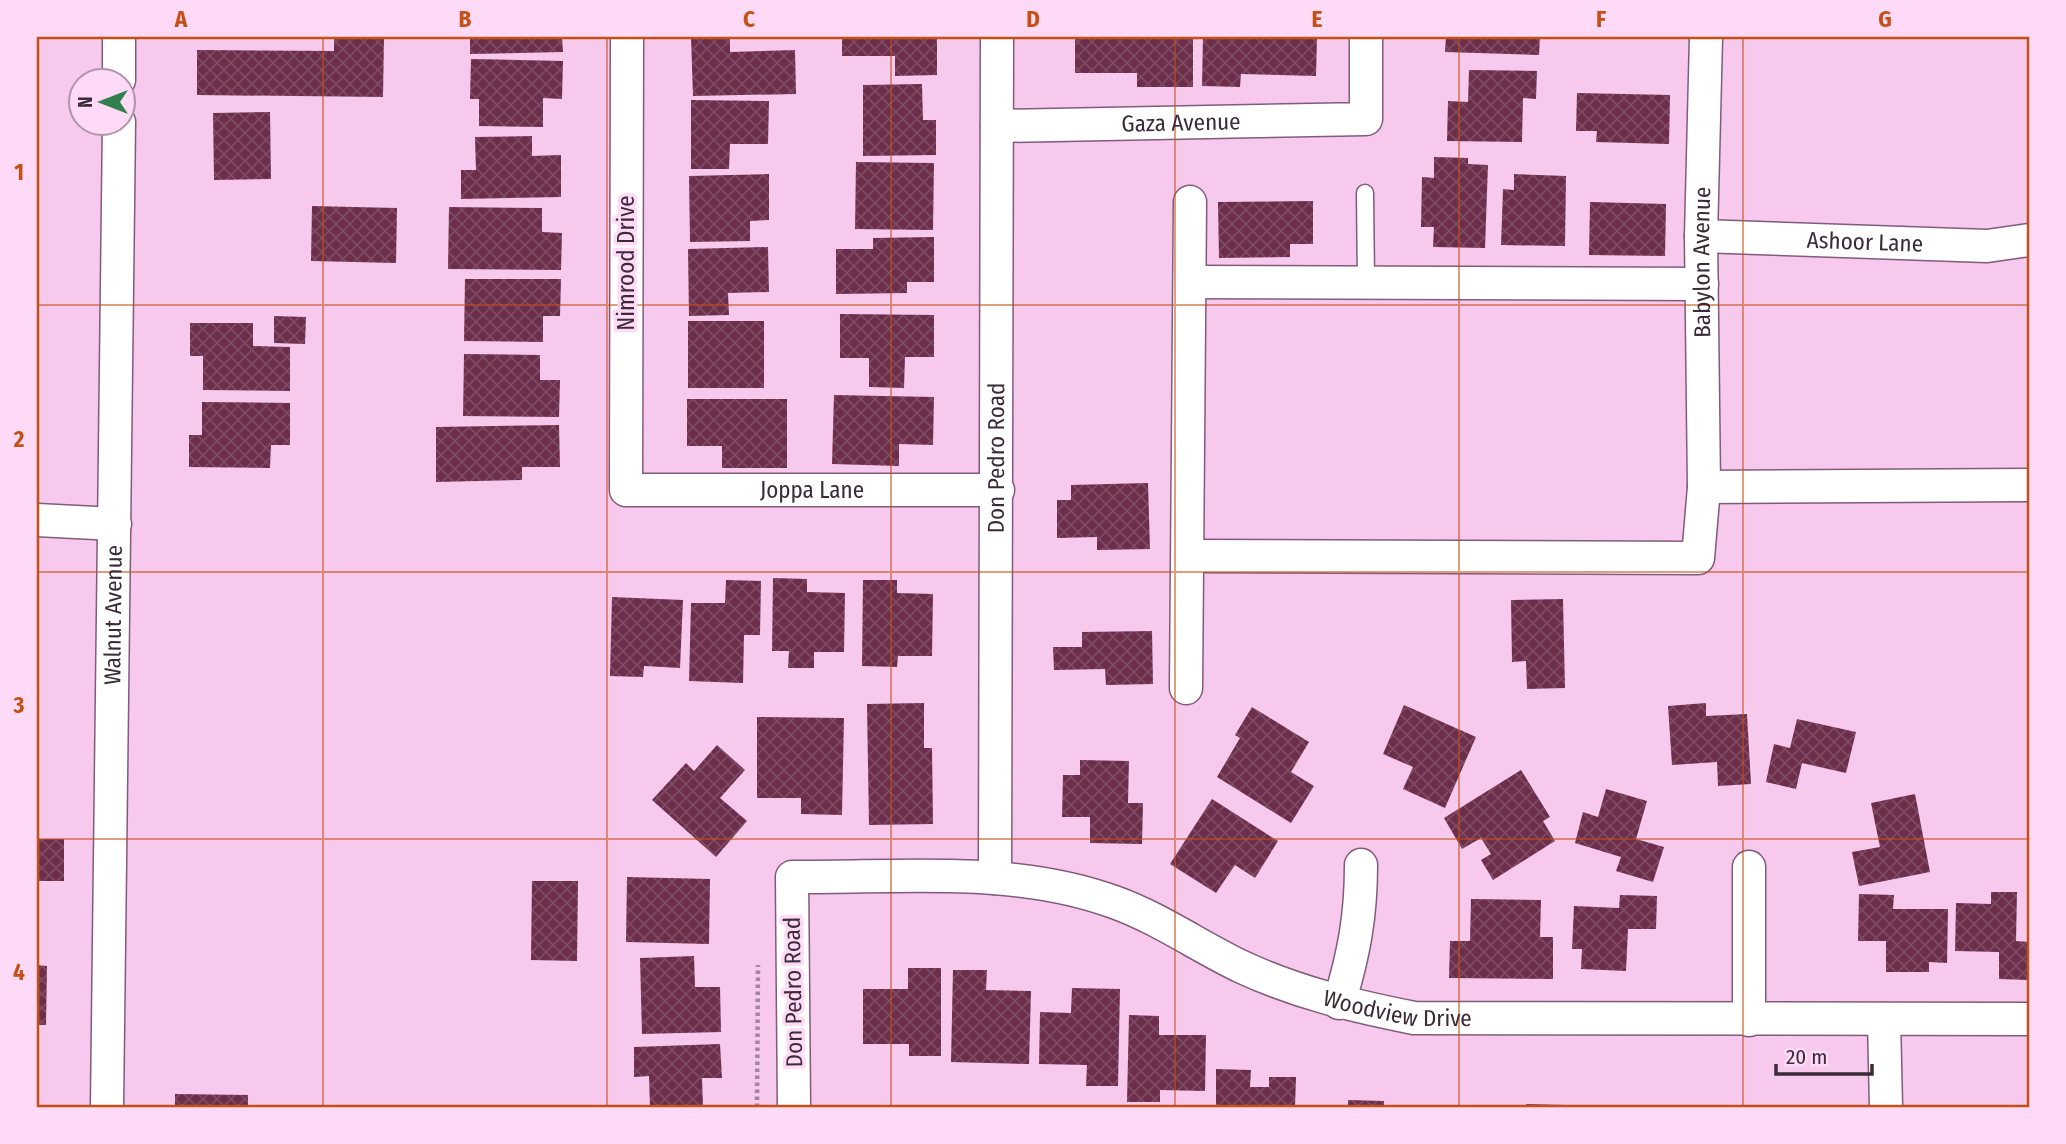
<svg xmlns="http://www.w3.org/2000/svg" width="2066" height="1144" font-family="'Fira Sans Condensed',sans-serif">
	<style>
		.building { fill: url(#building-cross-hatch) }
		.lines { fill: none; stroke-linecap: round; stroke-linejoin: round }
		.service-casing { stroke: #825b7b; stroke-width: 19 }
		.minor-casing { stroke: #825b7b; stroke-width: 35 }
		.path { stroke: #a4849e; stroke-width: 4.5; stroke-dasharray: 3.5 3.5; stroke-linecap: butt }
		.service { stroke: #fff; stroke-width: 16 }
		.minor { stroke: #fff; stroke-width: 32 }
		.grid { fill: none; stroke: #c55015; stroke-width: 2; stroke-opacity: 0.55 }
		.labels { text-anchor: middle; stroke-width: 7; stroke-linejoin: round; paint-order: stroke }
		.street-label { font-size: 23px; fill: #3b2a38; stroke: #fedaf6 }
		.neatline { fill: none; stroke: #c55015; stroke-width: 2.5 }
		.grid-label { font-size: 23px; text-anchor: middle; font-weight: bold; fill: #c55015 }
	</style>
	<defs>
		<pattern id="building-cross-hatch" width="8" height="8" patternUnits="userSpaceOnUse" patternTransform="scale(1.75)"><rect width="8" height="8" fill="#6c2e4b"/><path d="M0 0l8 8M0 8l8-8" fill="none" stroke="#7e4b63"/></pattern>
	</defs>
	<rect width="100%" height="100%" fill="#f6c9ed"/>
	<path class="building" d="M334,37H384L383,97L197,95V50L334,51Z
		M470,37H562L563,52L470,54Z
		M691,37H730V52L795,50L796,94L693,96Z
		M842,37H937V75L895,76V56H842Z
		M1075,37H1193V87H1137V73H1075Z
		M1203,37H1317L1316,76L1241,74L1240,87L1202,86Z
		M1446,37H1540L1539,55L1445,52Z
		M471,59L563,61L562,99L543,98V127L479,126V99H470Z
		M1469,70L1537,71L1536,99L1523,98L1522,142L1447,141L1448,101L1468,102Z
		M922,84L923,120H936V155L863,156V85Z
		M1577,93L1670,95L1669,144L1596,142L1597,131H1576Z
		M691,100L769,101L768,144H730L729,169H691Z
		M270,112L271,179L214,180L213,113Z
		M532,136V156L561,155V197L461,199V170H476L475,137Z
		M1434,157L1468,158V164L1488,165L1485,248L1433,247L1434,227H1421L1422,177L1434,178Z
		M856,162L934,163L933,230L855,229Z
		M769,174V220L750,221V241L690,242L689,176Z
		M1514,174L1566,176L1565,246L1501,245L1503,189L1514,190Z
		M1313,201V244H1290V257L1219,258L1218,202Z
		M1590,202L1666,204L1665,256L1589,255Z
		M312,206L397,208L396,263L311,261Z
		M449,207L542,208V232L562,233L561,270L448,269Z
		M934,237V282H907V293L836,294V249H873V238Z
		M768,247L769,292L728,293L729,315L689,316L688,249Z
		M465,279H561L560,316H543V342L464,341Z
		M840,314L934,315V357H905L904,388L869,387V358H840Z
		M274,316L306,317L305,344L274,343Z
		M688,321H764V388H688Z
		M190,323H253V346L290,347V391L203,390V356H190Z
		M464,354L540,355V380H560L559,417L463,416Z
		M834,395L934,397L933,445L899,444V466L832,464Z
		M687,399H787V468H722V446H687Z
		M202,402L290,403V445H271L270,468L189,467V435H202Z
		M559,425L560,467H522V480L436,482V427Z
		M1148,483L1150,549L1097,550V537L1057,538V500H1071V485Z
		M773,578L807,579V592L845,593L844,652H814V668H788L789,651H772Z
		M726,580L761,581L760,635H744L743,683L689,681L691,603H725Z
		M863,580H897V593L933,594L932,656H898L897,667L862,666Z
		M612,597L683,600L680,668L644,666L643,677L610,676Z
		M1563,599L1565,688L1527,689L1526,661L1512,662L1511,600Z
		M1152,631L1153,684L1106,685L1105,669L1054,670L1053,647H1082V632Z
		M924,703V748H932L933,824L869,825L867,704Z
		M1706,703V716L1747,714L1751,784L1718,786L1717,762L1672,765L1668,706Z
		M1404,705L1476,737L1445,808L1403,789L1413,767L1383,754Z
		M1252,707L1309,742L1291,772L1314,786L1291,823L1217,777L1240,738L1235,735Z
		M757,717L844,718L842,815L801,814V798H757Z
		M1797,719L1856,732L1846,773L1802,763L1796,789L1766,782L1774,744L1790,748Z
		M717,745L745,770L720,798L747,821L716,857L652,800L686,763L694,771Z
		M1080,760L1129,761L1128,803H1143L1142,844L1090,843V817H1062L1063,775H1080Z
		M1521,770L1550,817L1543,821L1555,841L1493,880L1481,860L1491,854L1481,838L1462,849L1444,818Z
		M1606,789L1647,801L1636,839L1664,847L1653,882L1616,871L1621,857L1575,843L1583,812L1598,817Z
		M1915,794L1930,872L1859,886L1852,852L1880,847L1871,803Z
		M1212,799L1278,841L1255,878L1235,865L1216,893L1170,864Z
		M37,839H64V881H37Z
		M627,877L710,879L709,944L626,942Z
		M532,881H578L577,961L531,960Z
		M1991,892H2017L2016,941L2029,942V980L1999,979V952L1955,951L1956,903L1991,904Z
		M1859,894L1894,895L1893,909H1948L1947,963L1929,962V972H1886V941H1858Z
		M1620,895L1657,896L1656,929H1628L1626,971L1581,969L1582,949H1572L1574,906L1619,908Z
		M1471,899L1541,900L1540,937H1553V979L1449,978L1450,941H1470Z
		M694,956L695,987H720L721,1032L642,1034L640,958Z
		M37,965L47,966L46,1025H37Z
		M908,968H941V1056H909V1044H863V989H908Z
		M953,970H987L986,990L1031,991L1029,1064L951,1062Z
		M1072,988L1120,989L1118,1086H1086L1087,1065L1039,1064L1040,1012L1071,1013Z
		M1129,1015L1159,1016V1035H1206L1205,1091L1160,1090V1102H1127Z
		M720,1044L722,1078H702L703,1107H650L649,1076L634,1077V1047Z
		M1216,1069L1251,1070L1250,1087H1269V1077H1296L1295,1107H1216Z
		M175,1094L248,1095V1107H175Z
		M1348,1100L1384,1101V1107H1348Z
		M1526,1104L1565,1105V1107H1526Z"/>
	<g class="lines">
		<defs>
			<path id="service" d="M1365,193L1366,283"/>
			<g id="minor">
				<path id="s1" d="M627,37L626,490H998"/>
				<path d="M119,80V37"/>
				<path id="s2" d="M997,126L1366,119V37"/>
				<path id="s3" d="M1701,236L1987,246L2029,240"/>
				<path d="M1190,282L1702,284"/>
				<path d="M1704,487L2029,485"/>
				<path d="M37,520L115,524"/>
				<path id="s4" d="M1189,556L1698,558L1704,487L1701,236L1706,37"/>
				<path d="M1186,688L1190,202"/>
				<path d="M1749,867V1020"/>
				<path id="s5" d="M995,878L997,37"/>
				<path d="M1339,1003C1354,954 1361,916 1361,865"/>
				<path d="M1884,1019L1886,1107"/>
				<path id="s6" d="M107,1107L119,122"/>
				<path id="s7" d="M794,1107L792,877C898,878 1013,865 1114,902C1159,918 1198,946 1242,967C1298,993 1354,1006 1414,1018L2029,1019"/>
			</g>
		</defs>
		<use href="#service" class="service-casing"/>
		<use href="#minor" class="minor-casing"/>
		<path class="path" d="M757,1107L758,965"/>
		<use href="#service" class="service"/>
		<use href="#minor" class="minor"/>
	</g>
	<path class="grid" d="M323,37V1107M607,37V1107M891,37V1107M1175,37V1107M1459,37V1107M1743,37V1107M37,305H2029M37,572H2029M37,839H2029"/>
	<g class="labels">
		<g class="street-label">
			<text dy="8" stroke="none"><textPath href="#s2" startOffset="184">Gaza Avenue</textPath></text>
			<text dy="8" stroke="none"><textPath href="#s3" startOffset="164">Ashoor Lane</textPath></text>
			<text dy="8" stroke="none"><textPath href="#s4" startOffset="805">Babylon Avenue</textPath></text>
			<text transform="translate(626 263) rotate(-90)" y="8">Nimrood Drive</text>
			<text dy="8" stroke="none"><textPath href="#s5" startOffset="420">Don Pedro Road</textPath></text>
			<text dy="8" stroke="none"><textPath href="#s1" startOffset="639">Joppa Lane</textPath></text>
			<text dy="8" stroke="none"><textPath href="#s6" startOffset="492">Walnut Avenue</textPath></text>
			<text transform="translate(793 992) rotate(-91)" y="8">Don Pedro Road</text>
			<text dy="8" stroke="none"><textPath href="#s7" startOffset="861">Woodview Drive</textPath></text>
		</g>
	</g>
	<rect width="2066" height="1144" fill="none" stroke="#fedaf6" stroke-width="77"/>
	<g transform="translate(102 102) rotate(270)"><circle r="33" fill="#fedaf6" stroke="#b094aa" stroke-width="2"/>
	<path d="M0-5L12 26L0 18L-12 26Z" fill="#32804f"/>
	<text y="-10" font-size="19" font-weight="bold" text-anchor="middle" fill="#3b2a38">N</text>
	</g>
	<path d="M1776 1064v10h96v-10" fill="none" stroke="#3b2a38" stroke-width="3.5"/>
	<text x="1786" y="1064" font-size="21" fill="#3b2a38" stroke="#fedaf6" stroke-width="5" paint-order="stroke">20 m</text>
	<rect x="38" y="38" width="1990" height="1068" class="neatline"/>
	<g class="grid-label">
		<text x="181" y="27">A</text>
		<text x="465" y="27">B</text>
		<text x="749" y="27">C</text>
		<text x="1033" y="27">D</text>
		<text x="1317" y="27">E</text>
		<text x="1601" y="27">F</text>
		<text x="1885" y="27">G</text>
		<text x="19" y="180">1</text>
		<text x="19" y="447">2</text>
		<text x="19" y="713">3</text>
		<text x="19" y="980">4</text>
	</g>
</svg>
